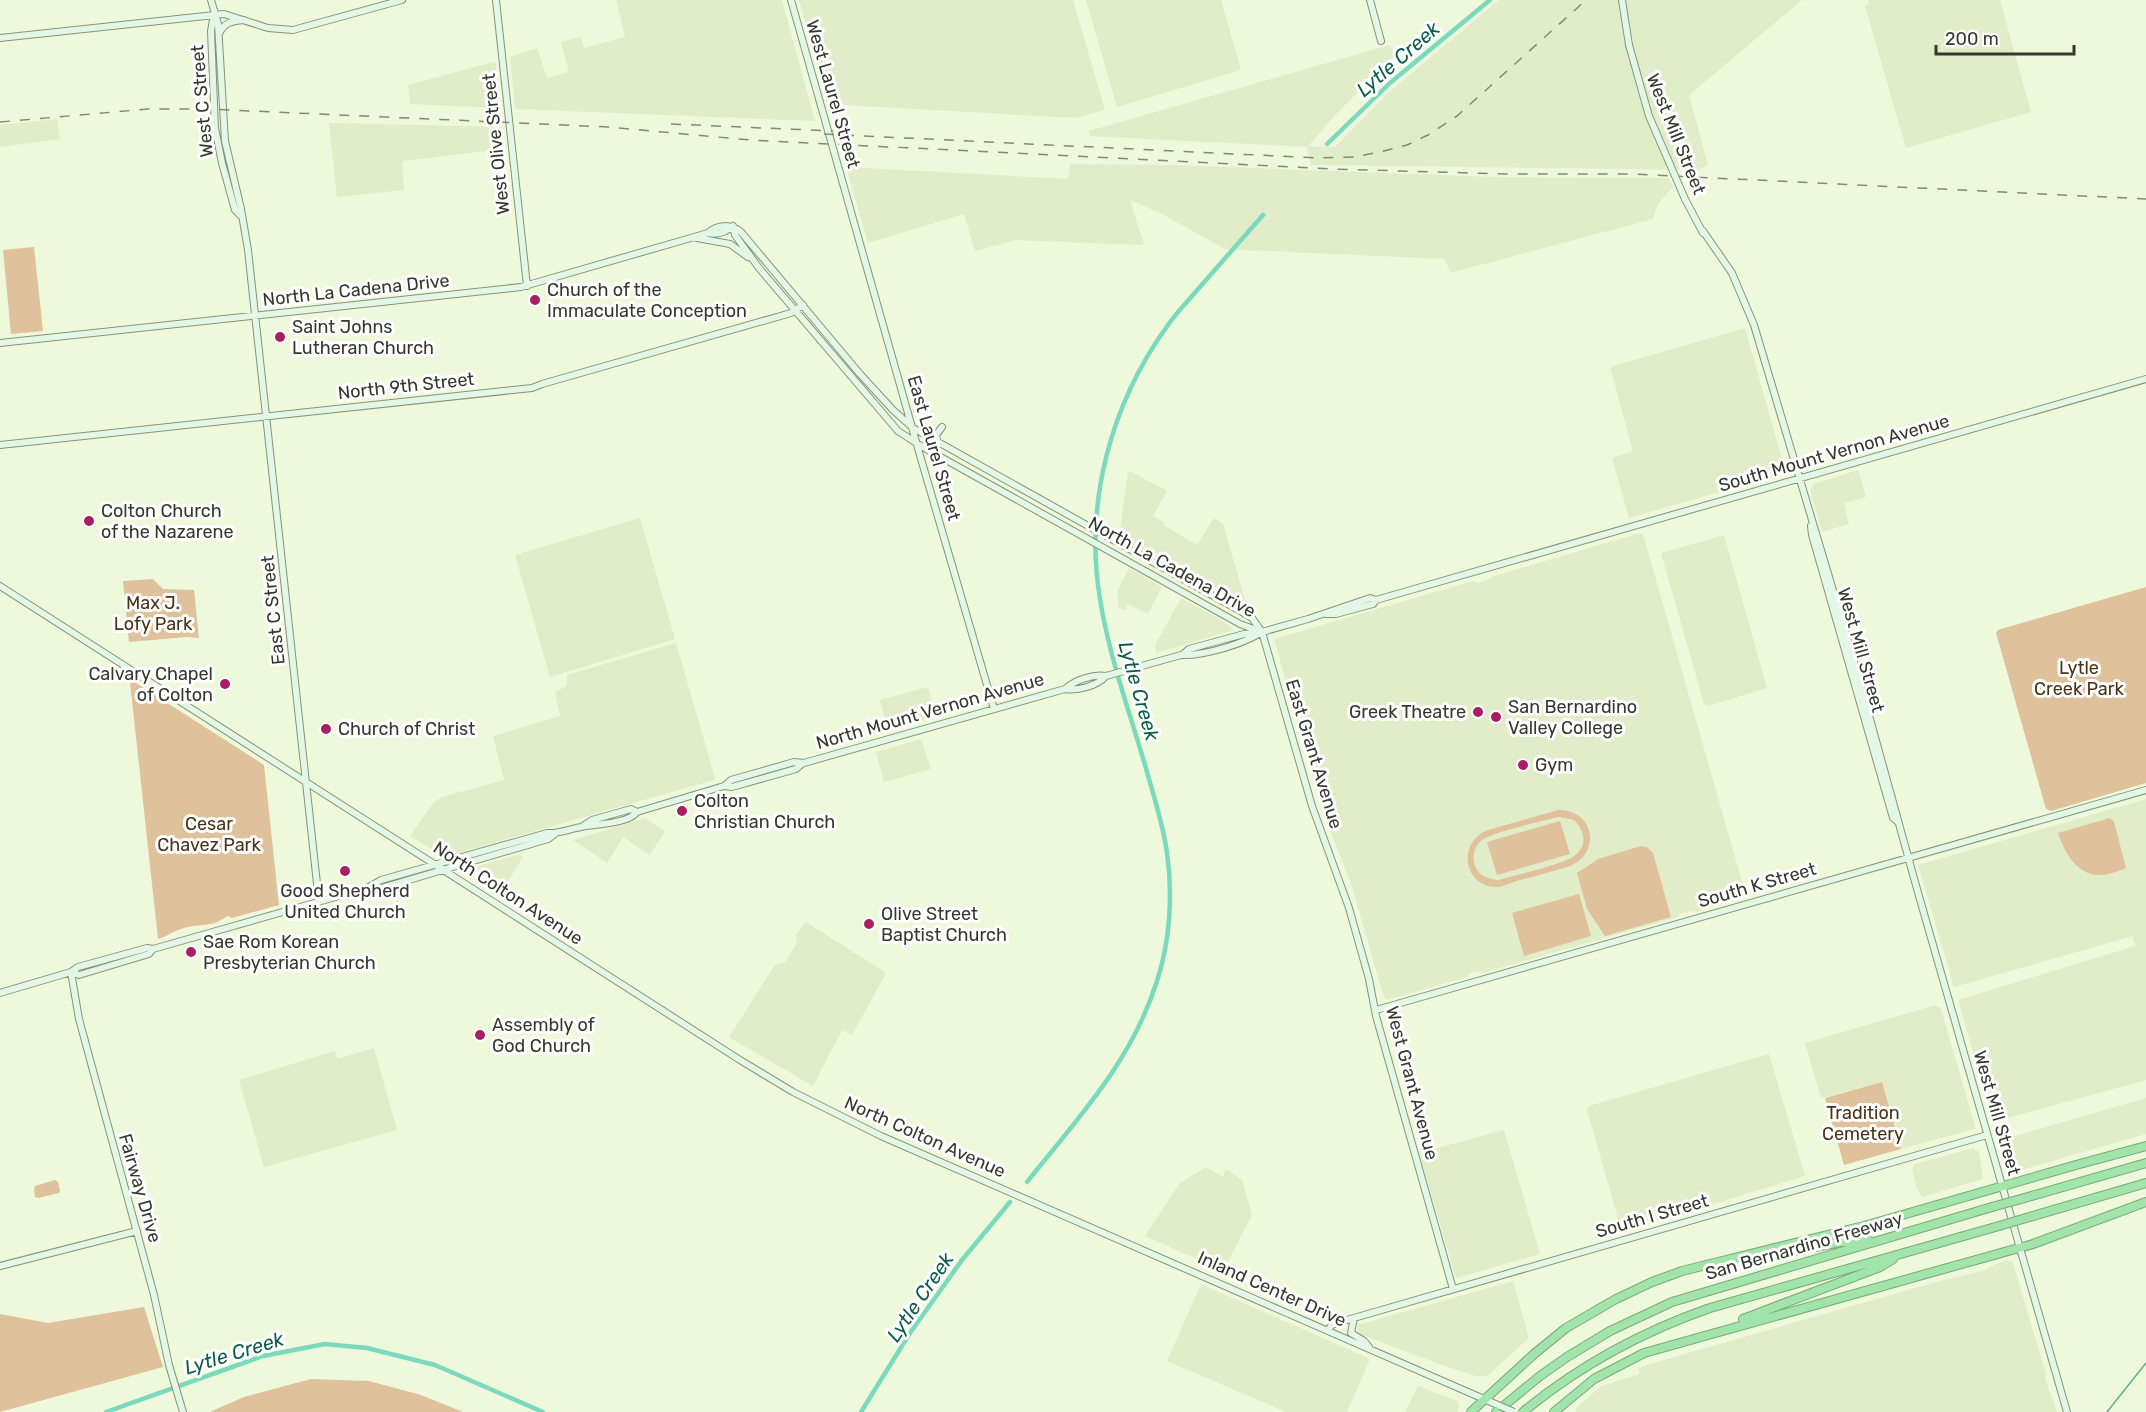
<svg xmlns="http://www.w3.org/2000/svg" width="2146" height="1412" font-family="Rubik,sans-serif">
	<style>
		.built { fill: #e1edc8 }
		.green { fill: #dfc19c; fill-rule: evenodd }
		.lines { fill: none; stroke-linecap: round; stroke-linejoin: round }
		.stream { stroke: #66a992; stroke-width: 1.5 }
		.canal { stroke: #7bdabe; stroke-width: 4.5 }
		.secondary-casing { stroke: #899277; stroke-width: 8 }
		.highway-casing { stroke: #7ca87e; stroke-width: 10 }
		.secondary { stroke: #e3f7e6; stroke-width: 6 }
		.highway { stroke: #a2e5aa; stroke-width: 8 }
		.rail { stroke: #828976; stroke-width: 1.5; stroke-dasharray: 10 10; stroke-linecap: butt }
		.secondary-bridge-casing { stroke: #899277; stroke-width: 8; stroke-linecap: butt }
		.highway-bridge-casing { stroke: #7ca87e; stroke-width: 10; stroke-linecap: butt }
		.secondary-bridge { stroke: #e3f7e6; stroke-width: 6 }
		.highway-bridge { stroke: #a2e5aa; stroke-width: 8 }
		.poi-dot { fill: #a91f63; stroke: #fff; stroke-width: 2 }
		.labels { text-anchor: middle; stroke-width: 6; stroke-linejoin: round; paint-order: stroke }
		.street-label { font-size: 18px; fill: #34382d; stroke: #fff }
		.poi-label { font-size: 18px; fill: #34382d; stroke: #fff; text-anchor: start }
		.park-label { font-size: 18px; fill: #483317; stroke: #fff }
		.water-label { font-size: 20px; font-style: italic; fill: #0b5c4a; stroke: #fff }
	</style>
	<rect width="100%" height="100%" fill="#eef8da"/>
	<path class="built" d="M616,0H782L815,121L515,109L510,57L537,48L547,78L569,72L561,42L581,37L584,48L625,37Z
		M799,0H1073L1105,110L1075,118L828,104Z
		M1086,0H1221L1241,70L1117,107Z
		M1499,0H1802L1689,95L1708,165L1696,170L1311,165L1307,147L1090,136L1089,131L1390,45L1394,57L1340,110L1308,146L1335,147L1389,92Z
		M1868,0H2000L2031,112L1906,148L1865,6L1869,4Z
		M493,62L496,63L500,108L410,104L408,85Z
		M57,119L60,139L0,147V125Z
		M329,123L502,127L504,149L402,161L404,190L337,197Z
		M1070,164L1172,165L1492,177L1669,178L1673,187L1658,204L1653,219L1450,273L1445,259L1225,249L1160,213L1130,200L1144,245L1016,240L975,251L964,214L868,243L846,167L1068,179Z
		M1745,328L1785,470L1782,474L1629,518L1612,458L1633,451L1610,367Z
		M1858,470L1866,497L1844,503L1849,524L1822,532L1810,490L1814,484Z
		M1130,471L1167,491L1153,516L1164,522L1163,525L1197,545L1214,518L1223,524L1246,603L1241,604L1119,538L1128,472Z
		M640,518L675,639L550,677L515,555Z
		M1640,533L1643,534L1746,896L1696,912L1692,911L1679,914L1678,917L1482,973L1477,971L1470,973L1467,977L1387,1000L1384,998L1352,887L1323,812L1324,809L1321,797L1318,795L1274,639L1473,581L1478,583L1492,578L1494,576Z
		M1724,535L1767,688L1708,706L1704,704L1661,553Z
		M1129,568L1162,587L1148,614L1128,604L1125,610L1119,608L1117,592Z
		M1181,598L1223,621L1234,630L1156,653L1155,645Z
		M676,643L715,778L714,780L444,857L410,836L434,802L442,797L504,780L493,736L560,716L555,692L567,686V675Z
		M928,687L936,717L888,730L880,700Z
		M921,739L931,769L884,782L876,752Z
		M2146,799V1080L1993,1122L1958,1000L2135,946L2133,936L1954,987L1918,865Z
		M645,818L665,831L650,855L623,837L607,863L573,840Z
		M520,854L523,857L507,883L499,878L497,881L475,867Z
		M806,922L886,973L852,1035L842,1030L813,1086L729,1037L775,965L785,962L797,943L796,934Z
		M1936,1005L1941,1009L1975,1126L1974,1129L1901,1149L1882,1082L1821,1098L1805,1043Z
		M374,1048L397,1130L264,1167L239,1080L335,1051L337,1059Z
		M1769,1054L1805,1176L1622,1232L1587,1110L1589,1106Z
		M2146,1098V1134L2014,1172L2005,1161L1998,1141Z
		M1504,1130L1540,1254L1456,1278L1419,1153Z
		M1973,1148L1979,1152L1983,1179L1922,1197L1917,1189L1912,1170L1915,1164Z
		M1206,1167L1223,1177L1226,1169L1242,1180L1252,1215L1223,1271L1145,1236L1179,1184Z
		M2008,1260L2013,1263L2046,1374L2045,1378L2057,1412H1575L1576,1408L1601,1386L1640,1374L1638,1369L1650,1364L1940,1281L1986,1270L1991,1266Z
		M1513,1281L1529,1338L1487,1376H1476L1442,1365L1357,1333L1358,1325Z
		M1201,1284L1370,1359L1347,1412H1286L1167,1361Z
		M1418,1386L1457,1401L1459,1406L1457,1412H1405Z"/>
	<path class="green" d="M34,247L43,331L11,334L3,250Z
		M153,579L163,589L194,590L199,638L187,637L129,642L123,581Z
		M2146,587V783L2051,811L2046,809L1996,633L1998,630Z
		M133,681L264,765L279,905L232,918L228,916C222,919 218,923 210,924C200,926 191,925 181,929C173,931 166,937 158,939L130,682Z
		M1558,810C1594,809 1602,853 1570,866C1553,871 1537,876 1520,880C1513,882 1505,886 1498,887C1465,889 1455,843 1488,830ZM1559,817L1574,820C1585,830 1588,847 1574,856C1564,864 1512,876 1498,880C1488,879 1479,876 1475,866C1472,857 1474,846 1482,840C1491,833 1545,820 1559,817Z
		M2110,818L2114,822L2126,868C2119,871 2111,874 2103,875C2078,877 2065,854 2058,833Z
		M1560,821L1570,854L1497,875L1487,842Z
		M1641,846L1647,847L1653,853L1671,917L1605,936L1587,909L1577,873L1598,859Z
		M1579,894L1591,936L1524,956L1512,913Z
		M1882,1082L1901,1149L1844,1165L1825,1098Z
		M55,1180L58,1182L60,1190L59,1193L38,1198L35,1197L34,1189L35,1186Z
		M144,1307L163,1367L0,1412V1314L48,1323Z
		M311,1379L369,1381L421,1395L463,1412H210L244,1397Z"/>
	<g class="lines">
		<path class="stream" d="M2107,1412L2146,1363"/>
		<path class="canal" d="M1327,144L1390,83L1490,0
			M1027,1182C1078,1118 1132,1061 1157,981C1170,942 1173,894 1167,853C1163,823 1153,794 1145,765C1129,710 1109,656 1100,599C1084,503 1111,403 1168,325C1177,312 1189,300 1199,288C1220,264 1241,240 1263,215
			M106,1412L263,1356L325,1344L367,1348L435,1365L543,1412
			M861,1412L910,1333L962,1260L1010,1202"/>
		<defs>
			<path id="secondary" d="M211,0L218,24L225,141L241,209L248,250L319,902
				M496,0L527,286
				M791,0L919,452L994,709
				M1370,0L1381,41
				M1622,0L1629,45
				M214,15L211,31L215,128L222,163L233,203L235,210L242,217
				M220,32C225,22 233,21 244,20
				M0,38L224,14L268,28L293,30L402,0
				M1685,199L1703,233
				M733,226L735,235L759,268L898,431L921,446L1240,624L1262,632
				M1703,231L1732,273L1754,325L1854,661L1917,889L2067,1412
				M708,233C717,224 731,224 741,232L860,374L893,410L913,428L1242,612L1252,618L1262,632L1312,806L1349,908L1369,979L1376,1016L1453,1289
				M697,238L730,244L748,257
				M0,343L521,287L708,233C717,235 726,232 733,226
				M938,444L936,435L942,427
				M0,445L532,388L542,384L791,313L803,305
				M1811,526L1812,535L1893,818L1898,822
				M0,586L740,1060L793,1092L881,1136L1500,1406
				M1326,614H1336L1373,604L1376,600L2146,379
				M1182,655L1189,649L1244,634L1262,632L1308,619L1370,598L1376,600
				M1065,689C1075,680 1093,674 1106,676L1181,655C1204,656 1243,644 1262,632
				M724,786L732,787L796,769L803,763
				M583,826L592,820L631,809L637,812
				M367,888L375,890L548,839L556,833
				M71,972L79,1019L154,1295L169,1365L183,1412
				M71,972L79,975L149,954L153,949
				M0,993L71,972L78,967L147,948L153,949L367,888L381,880L547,833C559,834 569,829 581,827C595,824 628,824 637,812L724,786L731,780L794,762L804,763L1065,689C1078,691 1097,686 1106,676
				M1376,1010L2146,790
				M0,1266L137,1231
				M1354,1318L1351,1333L1364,1341L1369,1347
				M1328,1330L1332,1325L1340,1322L1987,1135"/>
			<path id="highway" d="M2021,1199L2146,1163
				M2026,1218L2146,1183
				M1754,1259L1841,1242L1869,1241
				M1743,1319L1880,1267L1893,1259
				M1471,1412L1534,1354L1566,1328L1616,1299L1652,1282L1682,1271L1864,1226L2076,1165L2146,1146
				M1496,1412L1540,1376L1567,1357L1610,1331L1672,1302L1992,1207
				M1523,1412C1580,1365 1641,1332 1710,1308L1999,1226
				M1554,1412L1594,1379L1644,1353L2033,1244L2146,1202"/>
		</defs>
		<use href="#secondary" class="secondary-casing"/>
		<use href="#highway" class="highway-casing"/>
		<use href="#secondary" class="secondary"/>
		<use href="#highway" class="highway"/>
		<path class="rail" d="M0,122L148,109H207L608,127L750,140L1333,169L1505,174H1632L2146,199
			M671,124L833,131
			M824,134L1318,158L1354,157L1384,151L1407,145L1428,135L1457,116L1586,0"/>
		<defs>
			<path id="secondary-bridge" d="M1629,45L1649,116L1685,199
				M1500,1406L1514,1412"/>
			<path id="highway-bridge" d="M1992,1207L2021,1199
				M1999,1226L2026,1218"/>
		</defs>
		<use href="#secondary-bridge" class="secondary-bridge-casing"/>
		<use href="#highway-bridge" class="highway-bridge-casing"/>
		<use href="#secondary-bridge" class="secondary-bridge"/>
		<use href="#highway-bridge" class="highway-bridge"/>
	</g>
	<g class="poi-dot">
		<circle cx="535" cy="300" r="6"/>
		<circle cx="280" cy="337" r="6"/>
		<circle cx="89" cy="521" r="6"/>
		<circle cx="225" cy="684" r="6"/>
		<circle cx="1478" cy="712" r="6"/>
		<circle cx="1496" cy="717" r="6"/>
		<circle cx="326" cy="729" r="6"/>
		<circle cx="1523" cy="765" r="6"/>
		<circle cx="682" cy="811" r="6"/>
		<circle cx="345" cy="871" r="6"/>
		<circle cx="869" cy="924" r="6"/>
		<circle cx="191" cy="952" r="6"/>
		<circle cx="480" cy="1035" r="6"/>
	</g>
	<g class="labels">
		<g class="street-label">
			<text transform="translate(833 94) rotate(74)" y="6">West Laurel Street</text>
			<text transform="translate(202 101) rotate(-95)" y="6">West C Street</text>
			<text transform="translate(1676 134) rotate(68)" y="6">West Mill Street</text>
			<text transform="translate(496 144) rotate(-96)" y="6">West Olive Street</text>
			<text transform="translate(356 290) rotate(-6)" y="6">North La Cadena Drive</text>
			<text transform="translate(406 386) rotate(-6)" y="6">North 9th Street</text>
			<text transform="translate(934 448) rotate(74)" y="6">East Laurel Street</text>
			<text transform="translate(1834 453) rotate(-16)" y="6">South Mount Vernon Avenue</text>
			<text transform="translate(1172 567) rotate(29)" y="6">North La Cadena Drive</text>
			<text transform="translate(273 610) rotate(-96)" y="6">East C Street</text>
			<text transform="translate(1861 650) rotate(74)" y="6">West Mill Street</text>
			<text transform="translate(930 711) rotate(-16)" y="6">North Mount Vernon Avenue</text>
			<text transform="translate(1314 754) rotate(73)" y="6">East Grant Avenue</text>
			<text transform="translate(1757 885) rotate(-16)" y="6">South K Street</text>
			<text transform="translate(508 893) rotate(33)" y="6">North Colton Avenue</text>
			<text transform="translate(1412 1083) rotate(75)" y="6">West Grant Avenue</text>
			<text transform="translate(1997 1113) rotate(74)" y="6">West Mill Street</text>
			<text transform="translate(925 1137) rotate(24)" y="6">North Colton Avenue</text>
			<text transform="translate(140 1188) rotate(74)" y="6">Fairway Drive</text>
			<text transform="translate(1652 1216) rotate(-16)" y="6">South I Street</text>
			<text transform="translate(1804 1246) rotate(-16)" y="6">San Bernardino Freeway</text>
			<text transform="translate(1272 1289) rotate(24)" y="6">Inland Center Drive</text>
		</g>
		<g class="poi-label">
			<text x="547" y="296">Church of the<tspan x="547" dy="21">Immaculate Conception</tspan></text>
			<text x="292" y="333">Saint Johns<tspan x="292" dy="21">Lutheran Church</tspan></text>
			<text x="101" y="517">Colton Church<tspan x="101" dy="21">of the Nazarene</tspan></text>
			<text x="213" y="680" text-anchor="end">Calvary Chapel<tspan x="213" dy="21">of Colton</tspan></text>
			<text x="1508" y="713">San Bernardino<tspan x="1508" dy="21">Valley College</tspan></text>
			<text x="1466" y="718" text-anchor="end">Greek Theatre</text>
			<text x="338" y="735">Church of Christ</text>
			<text x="1535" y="771">Gym</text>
			<text x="694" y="807">Colton<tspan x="694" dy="21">Christian Church</tspan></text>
			<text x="345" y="897" text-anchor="middle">Good Shepherd<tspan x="345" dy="21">United Church</tspan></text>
			<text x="881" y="920">Olive Street<tspan x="881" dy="21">Baptist Church</tspan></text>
			<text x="203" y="948">Sae Rom Korean<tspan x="203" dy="21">Presbyterian Church</tspan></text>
			<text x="492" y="1031">Assembly of<tspan x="492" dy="21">God Church</tspan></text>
		</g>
		<g class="park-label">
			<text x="153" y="609">Max J.<tspan x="153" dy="21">Lofy Park</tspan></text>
			<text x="2079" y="674">Lytle<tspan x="2079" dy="21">Creek Park</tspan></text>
			<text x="209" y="830">Cesar<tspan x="209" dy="21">Chavez Park</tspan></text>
			<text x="1863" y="1119">Tradition<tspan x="1863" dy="21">Cemetery</tspan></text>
		</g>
		<g class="water-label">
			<text transform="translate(1398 59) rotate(-41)" y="7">Lytle Creek</text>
			<text transform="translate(1139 691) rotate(74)" y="7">Lytle Creek</text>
			<text transform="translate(920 1297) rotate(-56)" y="7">Lytle Creek</text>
			<text transform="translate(234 1353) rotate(-17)" y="7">Lytle Creek</text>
		</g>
	</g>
	<path d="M1936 45v9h138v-9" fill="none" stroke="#34382d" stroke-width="3"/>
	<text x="1945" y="45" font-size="18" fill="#34382d" stroke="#ffffff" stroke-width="4.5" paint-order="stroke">200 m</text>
</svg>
